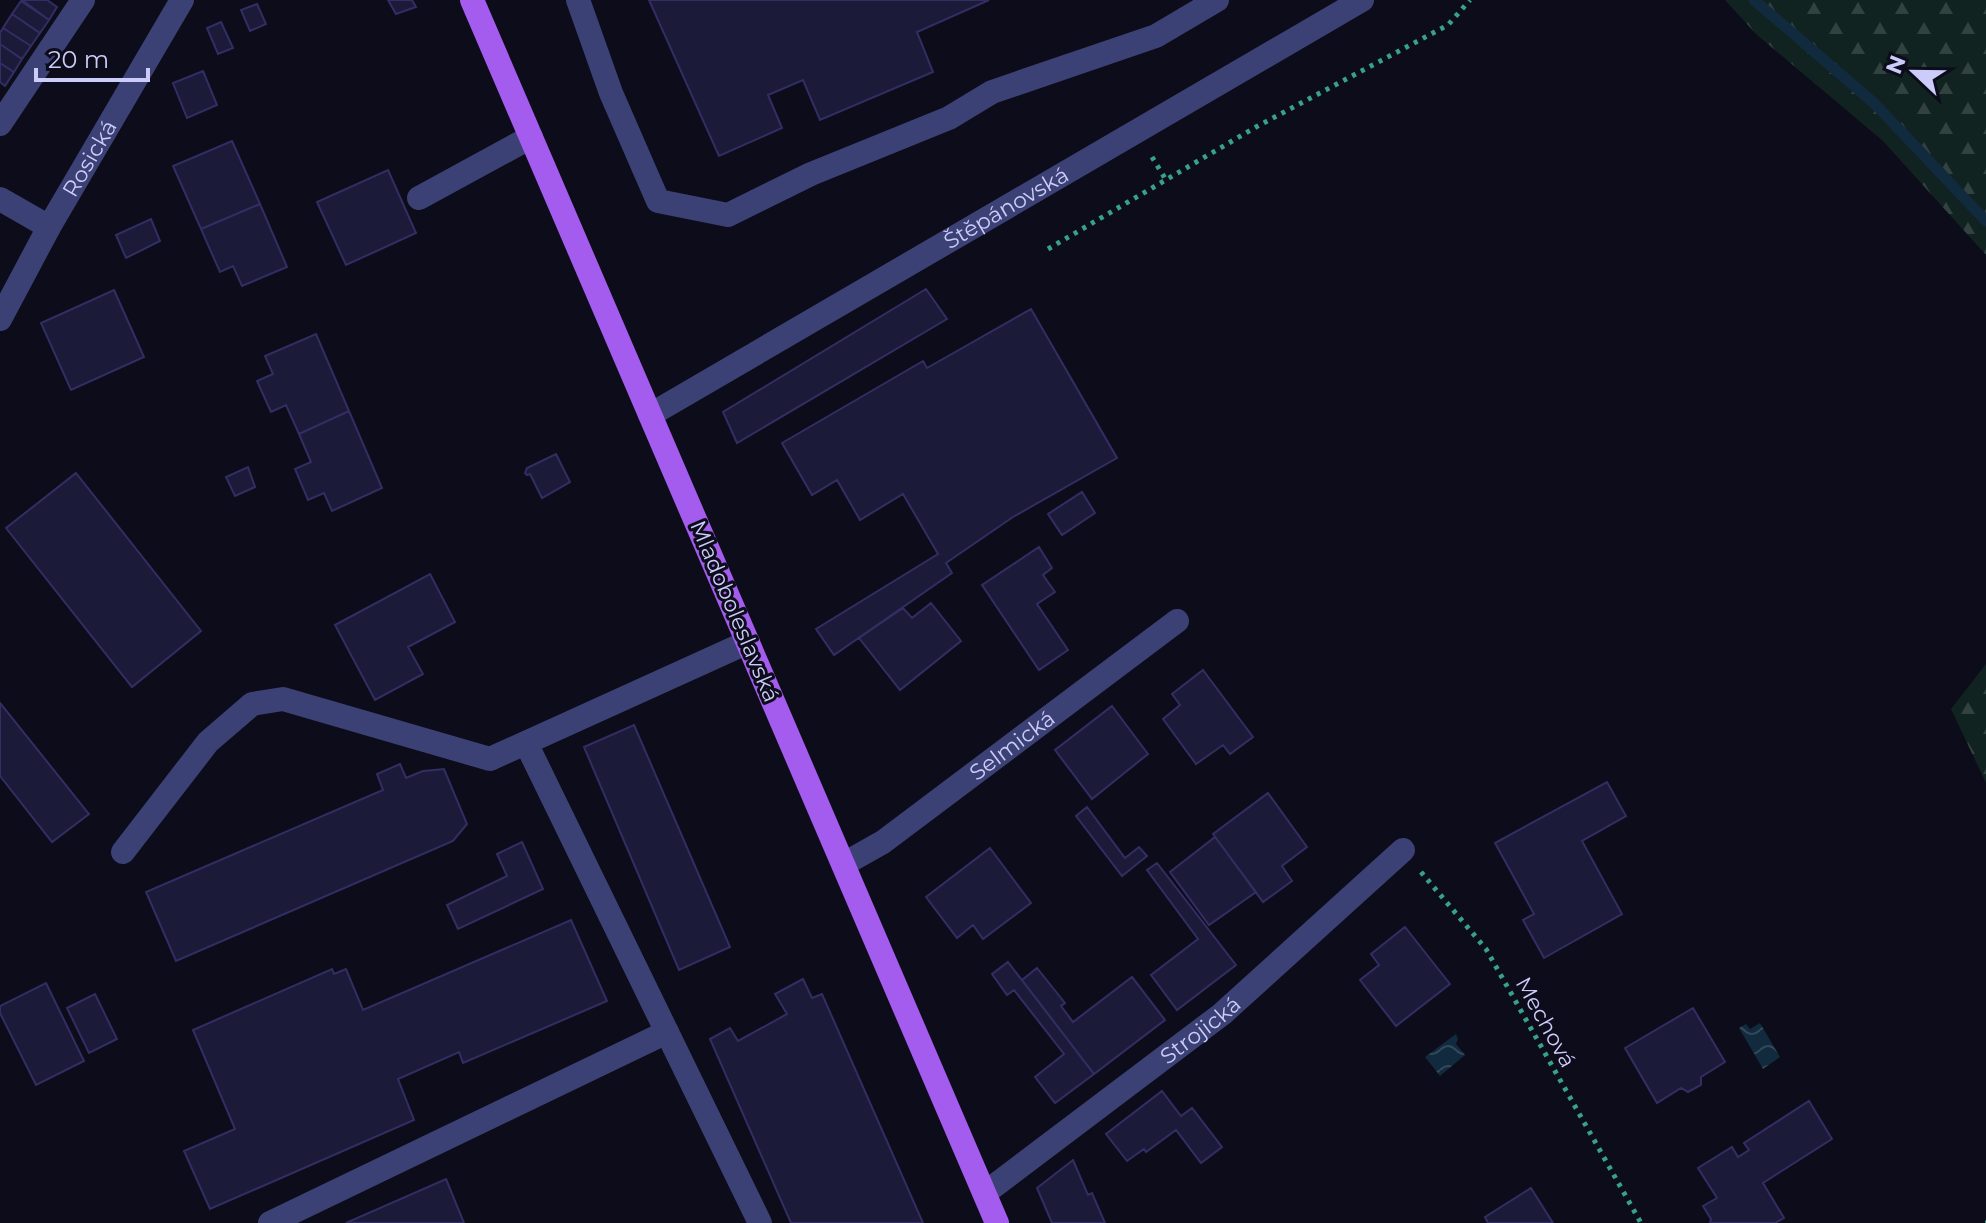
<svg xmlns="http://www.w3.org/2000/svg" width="1986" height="1223" font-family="Montserrat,sans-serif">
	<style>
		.forest { fill: url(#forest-firs) }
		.water { fill: url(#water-waves) }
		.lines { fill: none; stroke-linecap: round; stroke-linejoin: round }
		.stream { stroke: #112a3e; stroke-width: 11 }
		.building { fill: #1c1a39; stroke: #322e63; stroke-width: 2 }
		.path { stroke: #37a18c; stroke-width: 5; stroke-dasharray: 4 6; stroke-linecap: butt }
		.minor { stroke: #3c4175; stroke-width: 24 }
		.major { stroke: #a45cef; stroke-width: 24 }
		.labels { text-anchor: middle; stroke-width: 6; stroke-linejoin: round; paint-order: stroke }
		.street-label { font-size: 22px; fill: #cbccfa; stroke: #0d0c1a }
	</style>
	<defs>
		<pattern id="forest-firs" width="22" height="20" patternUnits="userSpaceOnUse" patternTransform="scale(2)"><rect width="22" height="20" fill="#102320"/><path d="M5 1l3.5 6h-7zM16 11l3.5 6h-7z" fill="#314241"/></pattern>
		<pattern id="water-waves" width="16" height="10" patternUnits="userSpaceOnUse" patternTransform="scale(2)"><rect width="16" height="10" fill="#112a3e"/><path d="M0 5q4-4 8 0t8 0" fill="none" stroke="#32485b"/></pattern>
	</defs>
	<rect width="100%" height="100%" fill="#0d0c1a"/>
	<path class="forest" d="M1725,0H1986V255L1883,141L1756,34Z
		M1986,664V783L1951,709Z"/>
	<path class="water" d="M1760,1023L1780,1057L1763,1069L1739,1028L1746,1024L1750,1029Z
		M1456,1034L1458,1039L1456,1044L1465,1055L1440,1076L1425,1057Z"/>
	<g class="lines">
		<path class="stream" d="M1754,0L1874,103L1986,221"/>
	</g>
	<path class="building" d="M22,0H47L57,7L49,20Z
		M388,0H412L416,7L396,14Z
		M649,0H989L917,32L933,72L820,120L803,80L768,95L782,128L719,156Z
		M21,1L49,20L40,33L12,14Z
		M257,4L266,24L250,31L241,10Z
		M12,14L40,33L31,46L3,28Z
		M221,22L233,48L218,54L207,28Z
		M3,28L31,46L22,59L0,44V33Z
		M0,44L22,59L14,72L0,63Z
		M0,63L14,72L5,86L0,82Z
		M203,71L217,105L187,118L173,83Z
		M232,141L260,204L201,229L173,166Z
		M388,170L416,233L346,265L317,202Z
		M260,204L287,267L242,286L233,266L220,272L201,229Z
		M151,219L160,241L126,258L116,235Z
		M926,289L947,319L737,443L723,412Z
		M114,290L144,357L71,390L41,323Z
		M1031,309L1117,458L1013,517L946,563L952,573L834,655L816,629L938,554L903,494L860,520L837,480L812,495L782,443L923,361L927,368Z
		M316,334L349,411L299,434L286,405L271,412L257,381L273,374L265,356Z
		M349,411L382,488L332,511L324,493L308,500L295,469L311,462L299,434Z
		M556,454L570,482L542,498L530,474L527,475L525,473L527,468Z
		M248,467L255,487L235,496L226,477Z
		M76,473L201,631L132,687L6,528Z
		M1082,492L1095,513L1062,535L1048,514Z
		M1039,547L1052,568L1043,575L1055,592L1037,604L1068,650L1039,670L982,585Z
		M430,574L455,622L408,647L423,674L375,700L335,625Z
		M931,603L961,641L900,690L859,638L903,608L912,618Z
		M1203,670L1253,737L1230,754L1223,745L1196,764L1163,719L1180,705L1172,694Z
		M0,703L89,814L52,842L0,776Z
		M1112,706L1148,754L1092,799L1055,750Z
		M634,725L730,947L679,970L584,747Z
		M400,764L406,778L423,771L444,769L467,824L453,841L176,961L146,892L383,790L377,774Z
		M1607,782L1626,816L1582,841L1622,914L1544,958L1523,920L1534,914L1495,843Z
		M1268,793L1307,847L1282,866L1292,881L1263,902L1213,834Z
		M1087,807L1125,858L1139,847L1147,856L1122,876L1076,816Z
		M1215,837L1256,892L1209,925L1170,872Z
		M522,842L543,889L458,929L447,905L507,876L497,854Z
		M990,848L1031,903L983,939L973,925L957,938L926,897Z
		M1157,863L1236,965L1177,1010L1151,975L1198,939L1147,870Z
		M571,920L607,1001L463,1063L459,1052L398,1079L414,1120L210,1209L184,1151L235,1129L193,1030L332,969L334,974L346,969L363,1010Z
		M1405,927L1450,984L1396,1026L1360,980L1379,965L1371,954Z
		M1008,962L1094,1074L1055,1103L1035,1077L1064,1054L1014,990L1007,995L992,974Z
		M1037,968L1065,1003L1061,1006L1073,1022L1132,977L1165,1020L1094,1074L1022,980Z
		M803,979L812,998L822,994L923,1223H791L710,1039L730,1028L738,1041L787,1014L775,994Z
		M46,983L84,1061L36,1085L0,1013V1006Z
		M95,994L117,1039L89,1053L67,1008Z
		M1693,1008L1725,1062L1701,1077V1085L1688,1092L1681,1088L1657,1103L1625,1048Z
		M1162,1091L1181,1116L1192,1108L1222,1147L1201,1163L1176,1130L1146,1152L1144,1149L1127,1161L1106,1134Z
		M1809,1101L1832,1139L1763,1183L1784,1218L1775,1223H1710L1711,1219L1703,1206L1717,1198L1698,1168L1732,1147L1738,1157L1749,1150L1744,1143Z
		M1073,1160L1088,1195L1092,1193L1105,1223H1052L1037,1188Z
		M446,1179L464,1223H346Z
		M1531,1188L1553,1223H1488L1485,1217Z"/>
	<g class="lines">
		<path class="path" d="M1152,157L1166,180
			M1048,249L1256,127L1448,25L1470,0
			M1421,872L1486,949L1641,1223
			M1985,1223H1986"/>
		<g class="minor">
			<path d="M578,0L611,93L658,201L728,215L811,174L949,118L992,92L1156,36L1217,0"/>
			<path d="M0,124L83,0"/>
			<path d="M419,198L531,137"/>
			<path d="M0,199L49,227"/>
			<path id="s1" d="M0,319L49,227L182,0"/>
			<path id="s2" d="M650,415L1362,0"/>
			<path d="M526,743L760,1223"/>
			<path d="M123,852L208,742L252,704L283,699L490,759L748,642"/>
			<path id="s3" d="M844,864L883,842L1177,621"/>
			<path id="s4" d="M985,1193L1222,1014L1403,850"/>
			<path d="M270,1223L667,1032"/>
		</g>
		<path class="major" d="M472,0L997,1223"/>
	</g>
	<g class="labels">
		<g class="street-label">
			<text dy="8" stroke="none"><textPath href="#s1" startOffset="184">Rosická</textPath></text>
			<text dy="8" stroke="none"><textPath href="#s2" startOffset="412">Štěpánovská</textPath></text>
			<text transform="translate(735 611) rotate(67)" y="8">Mladoboleslavská</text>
			<text dy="8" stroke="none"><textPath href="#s3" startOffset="206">Selmická</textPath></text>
			<text transform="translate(1546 1022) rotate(61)" y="8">Mechová</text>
			<text dy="8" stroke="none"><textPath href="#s4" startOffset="270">Strojická</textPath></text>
		</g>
	</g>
	<g transform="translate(1914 72) rotate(292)" stroke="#0d0c1a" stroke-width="6" paint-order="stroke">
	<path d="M0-6L14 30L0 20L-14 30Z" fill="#cbccfa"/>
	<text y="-12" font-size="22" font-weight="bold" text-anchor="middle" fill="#cbccfa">N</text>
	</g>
	<path d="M36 68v12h112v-12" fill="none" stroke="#cbccfa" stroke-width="4"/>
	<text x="48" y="68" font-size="24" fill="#cbccfa" stroke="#0d0c1a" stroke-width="6" paint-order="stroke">20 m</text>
</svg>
